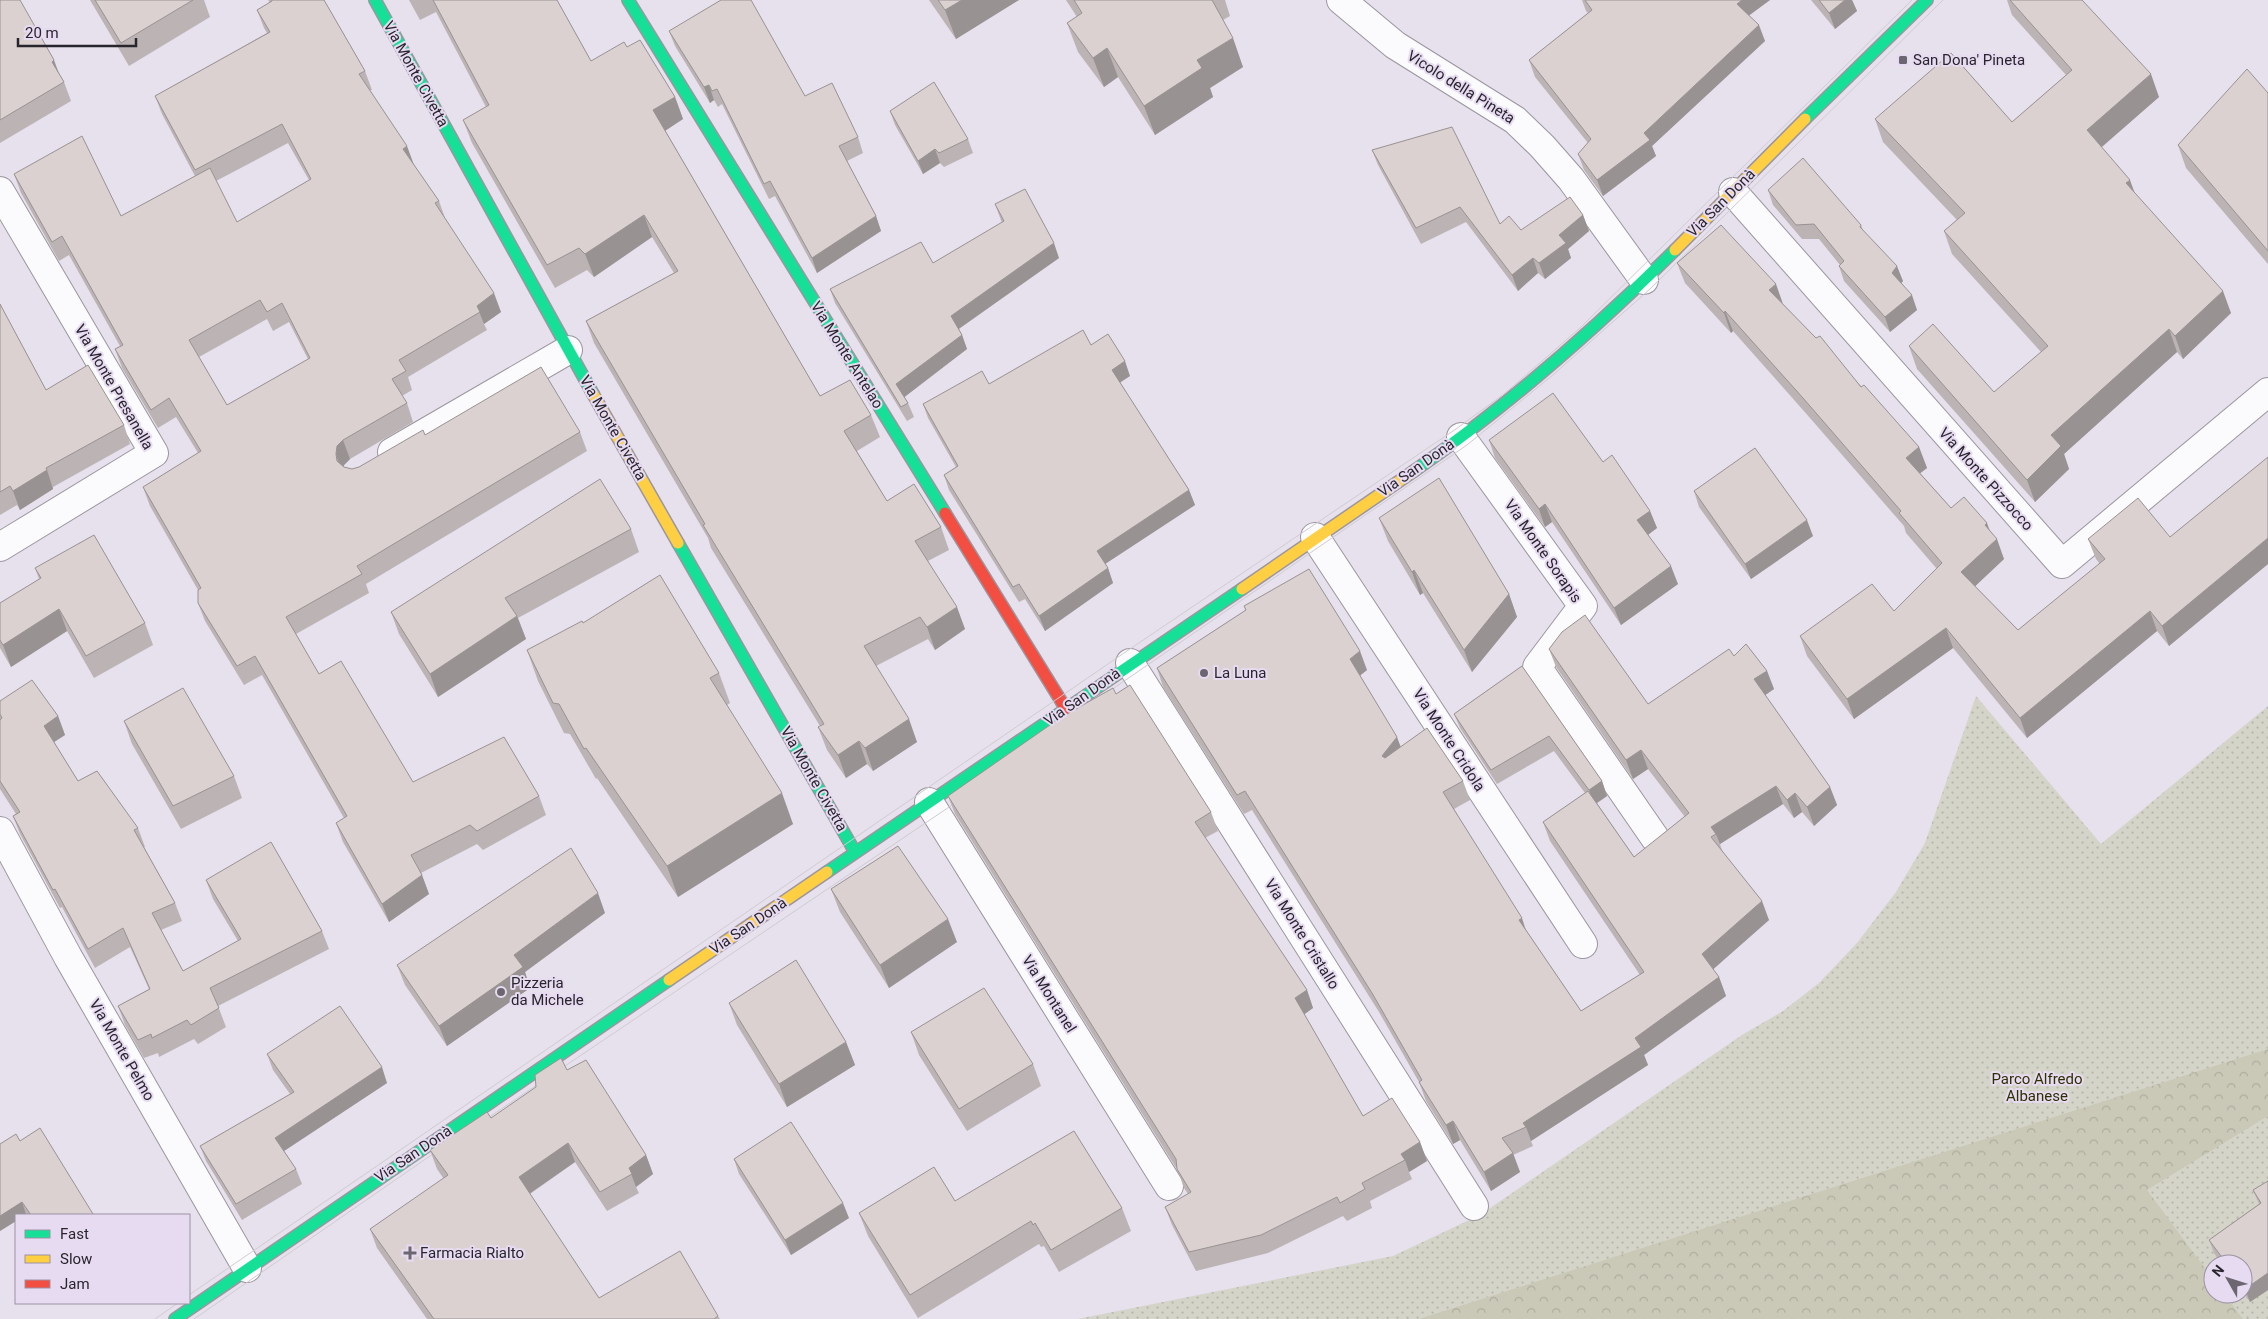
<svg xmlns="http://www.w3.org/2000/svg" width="2268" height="1319" font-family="Roboto,sans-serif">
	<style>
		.grass { fill: url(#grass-dots); fill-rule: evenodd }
		.forest { fill: url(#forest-crowns) }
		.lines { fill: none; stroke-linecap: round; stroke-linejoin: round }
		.street-casing { stroke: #9b969f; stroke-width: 30 }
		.fast-casing { stroke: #9b969f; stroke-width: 14 }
		.slow-casing { stroke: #9b969f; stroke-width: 14 }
		.jam-casing { stroke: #9b969f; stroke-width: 14 }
		.street { stroke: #fbfafc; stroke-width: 28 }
		.fast { stroke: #16e098; stroke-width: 11 }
		.slow { stroke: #ffcf43; stroke-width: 11 }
		.jam { stroke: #f24e42; stroke-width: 11 }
		.tram { stroke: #ceccd0; stroke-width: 1 }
		.wall { fill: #bcb4b4; fill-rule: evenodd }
		.shaded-wall { fill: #999292 }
		.building { fill: #dbd1d1; stroke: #999292; fill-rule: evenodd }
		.poi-dot { fill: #6c6670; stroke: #e7dbf2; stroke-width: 2 }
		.labels { text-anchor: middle; stroke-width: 4; stroke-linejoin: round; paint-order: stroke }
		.poi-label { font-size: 15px; fill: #29252d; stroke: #e7dbf2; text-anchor: start }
		.street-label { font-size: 15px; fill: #29252d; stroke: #e7dbf2 }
		.park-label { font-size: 15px; fill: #2e3000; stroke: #e7dbf2 }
	</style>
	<defs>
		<pattern id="grass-dots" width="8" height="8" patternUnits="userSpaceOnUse" patternTransform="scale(1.25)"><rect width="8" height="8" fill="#d5d4c8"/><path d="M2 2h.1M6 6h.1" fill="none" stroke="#b7b6ac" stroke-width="1.8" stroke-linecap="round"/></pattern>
		<pattern id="forest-crowns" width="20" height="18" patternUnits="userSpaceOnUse" patternTransform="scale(1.25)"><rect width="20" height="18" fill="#cac9b8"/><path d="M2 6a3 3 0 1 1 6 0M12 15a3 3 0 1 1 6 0" fill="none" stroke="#aeac9e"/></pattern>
	</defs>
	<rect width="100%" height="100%" fill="#e7e0ed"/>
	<path class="grass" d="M1976,696L2101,844L2268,706V1319H1078L1393,1256L1480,1215L1742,1035L1783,1011L1819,983L1857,943L1896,892L1925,843ZM2213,1264H2243V1294H2213Z"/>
	<path class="forest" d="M2268,1049V1116L2147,1190L2213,1279V1294H2224L2243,1319H1419Z"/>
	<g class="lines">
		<defs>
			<path id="street" d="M1341,0L1395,45L1515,120L1542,146L1571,179L1644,280
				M0,191L154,453L0,547
				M1733,192L2062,564L2268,392
				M1461,437L1583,606L1537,667L1655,838
				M392,452L568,350
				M1315,537L1583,944
				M1130,663L1474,1206
				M929,802L1169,1186
				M0,831L68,957L247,1268"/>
			<path id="fast" d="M375,0L593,394
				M628,0L945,513
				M1805,119L1927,0
				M1414,471C1508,406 1594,330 1675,250
				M678,543L855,852
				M827,872L1242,589
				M175,1319L669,980"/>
			<path id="slow" d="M1675,250L1805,119
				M593,394L678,543
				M1242,589L1414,471
				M669,980L827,872"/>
			<path id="jam" d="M945,513L1066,709"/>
		</defs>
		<use href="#street" class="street-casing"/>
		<use href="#fast" class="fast-casing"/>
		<use href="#slow" class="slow-casing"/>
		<use href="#jam" class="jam-casing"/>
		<use href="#street" class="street"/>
		<use href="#fast" class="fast"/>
		<use href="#slow" class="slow"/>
		<use href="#jam" class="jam"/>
		<path class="tram" d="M1101,697L1467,445L1554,374L1650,289L1943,0
			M479,1124L964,797
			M189,1295L1124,653L1456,429L1504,394L1580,328L1912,0
			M155,1319L178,1303
			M194,1319L443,1147"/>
	</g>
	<path class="wall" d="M0,0L59,73L64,82L71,101L0,143Z
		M90,0H204L210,17L129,66Z
		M268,0H324L365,71L372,90H370L414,165L439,201L445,218L501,312L484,324L487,330L408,377L412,390L402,396L407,403L413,422L350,459L344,465V467L352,469L359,467L425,435L580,432L587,451L366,584L369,593L296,634L319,674L413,782L539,796L546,815L483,850L477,844L421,873L429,894L389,922L343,842L336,823L344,818L262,675L244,685L205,621L198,603V590L150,506L143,487L198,453L176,417L158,428L122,368L115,349L120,346L69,255L59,261L21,193L14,174L121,216L195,176L162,114L155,96L267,33L264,28L257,10L270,3ZM288,143L309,180L237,222L216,181ZM267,319L273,331L289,322L308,359L227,405L199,357Z
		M409,0H557L591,61L627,47L675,97L683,119L665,130L820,396L871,415L880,437L857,451L887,501L941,527L949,550L928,561L965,629L935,650L928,639L876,666L917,742L873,771L867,764L846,778L827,750L818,727L820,726L711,548L708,538L594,343L586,321L674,273L652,237L594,277L587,270L555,288L472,143L463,120L486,107L436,12L420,20Z
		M929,0H1019L956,39Z
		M1066,0H1225L1230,16L1223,20L1243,67L1210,88L1213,97L1155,135L1118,77L1104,87L1078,52L1067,23L1077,17Z
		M1582,0H1770L1749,15L1765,41L1652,146L1656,156L1603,196L1584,170L1578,154L1588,143L1535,77L1529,60L1588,13L1586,11Z
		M1811,0H1852L1857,11L1835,29Z
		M2007,0H2082L2159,97L2101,147L2135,193L2231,313L2183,359L2177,352L2064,454L2069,469L2035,502L1917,369L1909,346L1994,392L2041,352L1952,254L1944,231L1957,220L1883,142L1875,119L2012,122L2066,75L2012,15Z
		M669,31L805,96L858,137L863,153L847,161L876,216L881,231L817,273L775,196L769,199L722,104L718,107L714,100L710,103L675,46Z
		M2268,93V264L2186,168L2178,145Z
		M890,111L968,139L973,153L944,167L940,163L923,174L895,125Z
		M1372,150L1500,224L1521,230L1583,215L1589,231L1568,249L1571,258L1545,279L1538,273L1518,291L1466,222L1421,244L1378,165Z
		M1768,190L1861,225L1863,230L1903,281L1901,283L1917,310L1890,332L1844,281L1839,266L1840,265L1819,239H1802L1773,205Z
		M995,204L1059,258L959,329L962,335L967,349L904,396L908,403L914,417L907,421L835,303L830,289L933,263L1002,223Z
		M1677,263L1783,304L1919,447L1927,468L1920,473L1951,508L1990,531L2004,559L1975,586L2018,630L2100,564L2096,559L2088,539L2170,537L2268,457V564L2169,646L2157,631L2027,738L1953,648L1854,719L1807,656L1800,636L1894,611L1937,569L1906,533L1904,526L1810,418L1733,331L1731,333L1685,283Z
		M0,304L46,390L124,425L130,444L53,487V489L20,510L17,505L0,515Z
		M1091,345L1130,376L1120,383L1189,490L1195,505L1105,564L1108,568L1113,583L1045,631L1025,599L1019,602L949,490L944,475L956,467L928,418L923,404L989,384Z
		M1489,440L1603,462L1650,511L1657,528L1648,534L1678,584L1621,625L1552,522L1545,527L1495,458Z
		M1694,491L1813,536L1751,579L1699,507Z
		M1379,518L1509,594L1517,617L1472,672L1423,593L1420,595L1388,541Z
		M631,529L639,552L518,618L526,639L438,697L399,634L391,612Z
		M35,568L145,623L153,645L94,678L67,631L11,667L0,648V603L39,579Z
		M1244,606L1367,670L1360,675L1401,747L1463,781L1470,800L1454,809L1526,930L1581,1011L1640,975L1550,841L1543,822L1585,793L1554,751L1497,784L1460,728L1454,714L1522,666L1602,781L1607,796L1597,803L1634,857L1685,817L1648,769L1633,779L1556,667L1549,649L1648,704L1734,656L1767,671L1774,689L1765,695L1830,787L1837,805L1814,826L1802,812L1794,818L1783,804L1720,844L1723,853L1769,920L1713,969L1719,977L1726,996L1644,1055L1648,1065L1531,1141L1533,1146L1513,1155L1520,1172L1491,1191L1460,1140L1453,1144L1426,1101L1419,1082L1379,1012L1252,810L1244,814L1163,687L1157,668L1246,610Z
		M583,623L719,673L730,703L727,705L793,824L678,897L597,778L596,779L570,734L564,733L538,681L527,650Z
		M1116,694L1211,812L1218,831L1205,838L1307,990L1313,1008L1304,1014L1363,1116L1420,1142L1427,1161L1409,1172L1412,1179L1370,1201L1372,1208L1347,1221L1343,1216L1268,1253L1196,1271L1172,1225L1165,1207L1188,1194L1184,1188L1178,1171L955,814L948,796Z
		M0,701L58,716L65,735L54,742L78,781L138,828L145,847H144L175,903L182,921L161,930L183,971L238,941L213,899L206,880L322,931L329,949L218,1006L226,1027L198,1044L194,1039L159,1057L158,1053L144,1058L125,1025L118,1006L149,989L130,947L95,968L62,907L60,908L20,834L13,816L16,814L0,789Z
		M124,721L234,776L242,798L181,829L132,744Z
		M831,889L957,942L889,988L840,912Z
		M605,913L525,972L530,988L447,1046L405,985L397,965Z
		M729,1003L846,1042L855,1065L787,1107L737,1025Z
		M911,1032L1033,1064L1041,1086L967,1131L919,1055Z
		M267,1054L387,1083L284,1151L296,1169L302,1184L242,1220L206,1161L200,1146L290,1094L273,1070Z
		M567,1070L646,1155L653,1174L636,1187L639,1193L607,1211L575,1162L530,1194L599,1298L718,1316L720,1319H427L377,1248L370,1229L444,1179L437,1169L430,1150L491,1118Z
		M20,1141L93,1215H27L26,1214L25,1215H16V1221L0,1231V1144Z
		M734,1159L849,1218L791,1255L739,1174Z
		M2268,1181V1290L2250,1302L2243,1292V1264H2222L2214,1253L2209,1240L2259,1204L2253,1190Z
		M955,1201L1122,1208L1131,1231L1059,1272L1044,1246L1041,1247L1039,1244L918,1318L868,1236L859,1213Z"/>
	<path class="shaded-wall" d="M962,0H1019L956,39L945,10Z
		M1742,0H1770L1743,20L1737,4Z
		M1845,0H1852L1857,11L1835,29L1829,13Z
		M1759,25L1765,41L1652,146L1656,156L1603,196L1597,180L1644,133Z
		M1233,38L1243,67L1210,88L1213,97L1155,135L1144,106L1197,60Z
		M1107,48L1118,77L1104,87L1093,58Z
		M54,60L61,79L52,62Z
		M2151,74L2159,97L2095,153L2087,130Z
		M709,85L714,100L710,103L704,87Z
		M675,97L683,119L662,133L653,110Z
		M407,146L414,165L403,149Z
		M935,149L940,163L923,174L918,161Z
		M2130,180L2138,202L2126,183Z
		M644,215L652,237L594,277L585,254Z
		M1583,215L1589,231L1568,249L1571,258L1545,279L1539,263L1559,235Z
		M876,216L881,231L817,273L812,258Z
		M1054,243L1059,258L957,330L951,316Z
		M1533,258L1538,273L1518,291L1512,275Z
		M1897,266L1903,281L1897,288L1892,273Z
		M1776,284L1783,304L1769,290Z
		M2223,291L2231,313L2183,359L2175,336Z
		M494,293L501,312L484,324L477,306Z
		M1912,295L1917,310L1890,332L1885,317Z
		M1725,311L1733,331L1731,333L1724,313Z
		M2169,329L2177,352L2064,454L2069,469L2035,502L2027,480L2051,435Z
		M962,335L967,349L902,399L896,384Z
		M1125,361L1130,376L1117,384L1112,370Z
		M343,440L350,459L344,465L342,473L336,454L337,446Z
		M1919,447L1927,468L1914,478L1906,458Z
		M47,470L53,489L20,510L13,491Z
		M1189,490L1195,505L1102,566L1097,551Z
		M1545,504L1552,522L1545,527L1539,509Z
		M1650,511L1657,528L1644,538L1637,520Z
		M1807,520L1813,536L1751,579L1745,564Z
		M1987,523L1994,542L1997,539L2004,559L1969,592L1961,572L1985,525Z
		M2268,538V564L2169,646L2162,626Z
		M1671,566L1678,584L1621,625L1614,608Z
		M1108,568L1113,583L1045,631L1039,616Z
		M1414,570L1423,593L1420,595L1412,572Z
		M1509,594L1517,617L1472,672L1464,650Z
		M957,607L965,629L935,650L927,627Z
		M59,609L67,631L11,667L3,645Z
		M2150,611L2157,631L2027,738L2020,718Z
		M517,616L526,639L438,697L430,674Z
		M1946,628L1953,648L1854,719L1847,699Z
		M1360,651L1367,670L1357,678L1350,659Z
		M1767,671L1774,689L1761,698L1754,679Z
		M58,716L65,735L51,744L44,726Z
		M909,719L917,742L873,771L865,748Z
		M1397,737L1404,756L1389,775L1382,756Z
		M859,741L867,764L846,778L838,755Z
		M1641,750L1648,769L1633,779L1626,760Z
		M1602,781L1607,796L1594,805L1589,790Z
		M1776,786L1783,804L1720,844L1716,834L1711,827Z
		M1830,787L1837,805L1814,826L1807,807Z
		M782,793L793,824L678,897L667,866Z
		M1795,793L1802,812L1794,818L1787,800Z
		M422,875L429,894L389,922L382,904Z
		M598,893L605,913L525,972L530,988L447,1046L439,1026L514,955Z
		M1762,901L1769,920L1709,973L1702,954Z
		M1522,918L1528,937L1519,920Z
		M948,919L957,942L889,988L880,965Z
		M1719,977L1726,996L1644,1055L1648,1065L1531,1141L1526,1127L1523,1123L1635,1038Z
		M1307,990L1313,1008L1302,1016L1295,998Z
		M846,1042L855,1065L787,1107L779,1084Z
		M382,1067L387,1083L281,1153L275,1138Z
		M1453,1121L1460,1140L1453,1144L1446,1125Z
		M1420,1142L1427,1161L1409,1172L1405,1160L1401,1154Z
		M568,1143L575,1162L526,1196L519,1177Z
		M1513,1153L1520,1172L1491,1191L1484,1172Z
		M646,1155L653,1174L636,1187L629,1168Z
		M22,1202L26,1214L25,1215H16V1221L0,1231V1216Z
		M843,1203L849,1218L791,1255L785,1240Z
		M2268,1273V1290L2250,1302L2245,1289Z"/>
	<path class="building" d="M0,0H20L54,60L52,62L64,82L0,120Z
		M95,0H193L121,43Z
		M272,0H324L365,71L359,74L407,146L403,149L439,201L435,203L494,293L477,306L480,312L399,360L406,371L392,379L407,403L343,440L337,446L336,454L337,461L344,467L352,469L359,467L423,430L425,435L541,367L580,432L357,566L362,574L286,617L319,674L341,661L413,782L504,737L539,796L477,831L470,825L411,855L422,875L382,904L336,823L347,816L255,656L237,666L198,603V590L201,588L143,487L201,451L169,398L151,410L115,349L123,345L62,236L52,242L14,174L82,136L121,216L210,168L237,222L311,179L282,124L195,170L155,96L270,32L257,10L272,1ZM260,300L267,312L282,303L310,358L227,405L189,340Z
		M433,0H557L591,61L624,42L627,47L640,40L675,97L653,110L820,396L850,380L871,415L844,431L887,501L914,484L941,527L915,541L957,607L927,627L920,617L864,646L909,719L865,748L859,741L838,755L818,727L824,724L703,525L705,524L586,321L678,271L644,215L585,254L579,248L547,265L463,120L489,105Z
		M721,0H751L805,96L832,83L858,137L839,146L876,216L812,258L770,181L764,184L717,89L712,91L709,85L704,87L669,31Z
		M938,0H962L945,10Z
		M1074,0H1212L1233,38L1197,60L1202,68L1144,106L1107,48L1093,58L1067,23L1082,13Z
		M1585,0H1742L1737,4L1759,25L1644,133L1650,140L1597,180L1578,154L1591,139L1529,60L1592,10Z
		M1819,0H1845L1829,13Z
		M2010,0H2082L2151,74L2087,130L2130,180L2126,183L2223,291L2175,336L2169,329L2051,435L2061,446L2027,480L1909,346L1933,324L1994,392L2048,346L1944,231L1965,213L1875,119L1951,53L2012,122L2072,70Z
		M2247,69L2268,93V251L2178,145Z
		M934,82L968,139L939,153L935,149L918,161L890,111Z
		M1452,127L1500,224L1509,216L1521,230L1570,197L1583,215L1559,235L1566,243L1539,263L1533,258L1512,275L1460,207L1416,228L1372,150Z
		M1803,158L1861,225L1860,227L1897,266L1892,273L1912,295L1885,317L1839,266L1844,261L1814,224L1796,225L1768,190Z
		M1025,189L1054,243L951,316L962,335L896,384L908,403L901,407L830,289L921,242L933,263L1004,221L995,204Z
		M1721,225L1776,284L1769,290L1816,338L1820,336L1861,387L1864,385L1919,447L1906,458L1951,508L1964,497L1987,523L1985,525L1997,539L1961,572L2018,630L2105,559L2088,539L2138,498L2170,537L2268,457V538L2162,626L2150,611L2020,718L1946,628L1847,699L1800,636L1872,584L1894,611L1942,563L1899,513L1901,511L1803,398L1725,311L1724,313L1677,263Z
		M0,304L46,390L88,365L124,425L46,468L47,470L13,491L10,486L0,492Z
		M1083,330L1091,345L1108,334L1125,361L1112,370L1189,490L1097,551L1108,568L1039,616L1019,584L1013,587L944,475L958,466L923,404L982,371L989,384Z
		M1553,393L1603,462L1612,455L1650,511L1637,520L1671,566L1614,608L1545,504L1539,509L1489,440Z
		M1755,448L1807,520L1745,564L1694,491Z
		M1439,478L1509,594L1464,650L1414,570L1412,572L1379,518Z
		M600,479L631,529L505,598L517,616L430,674L391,612Z
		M94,535L145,623L86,656L59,609L3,645L0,640V603L41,578L35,568Z
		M1309,569L1360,651L1350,659L1397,737L1382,756L1385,758L1427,728L1463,781L1443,792L1522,918L1519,920L1581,1011L1644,972L1543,822L1588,791L1634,857L1689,813L1641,750L1626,760L1549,649L1562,632L1585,615L1648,704L1729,649L1734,656L1746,644L1767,671L1754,679L1830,787L1807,807L1795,793L1787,800L1776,786L1711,827L1716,834L1711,837L1762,901L1702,954L1719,977L1635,1038L1641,1047L1523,1123L1526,1127L1502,1138L1513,1153L1484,1172L1453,1121L1446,1125L1419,1082L1422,1080L1372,993L1245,791L1237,795L1157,668L1246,610L1244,606Z
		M660,575L719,673L710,678L782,793L667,866L586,748L584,749L559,704L553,703L527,650L582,621L583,623Z
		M1522,666L1602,781L1589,790L1549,736L1491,770L1454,714Z
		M32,680L58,716L44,726L78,781L97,771L138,828L134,830L175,903L152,913L183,971L241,939L206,880L271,842L322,931L210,988L219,1008L191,1025L187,1020L152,1038L151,1034L138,1040L118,1006L150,989L123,928L88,949L55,889L53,890L13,816L20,812L0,781V720L2,718L0,714V701Z
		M1130,685L1211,812L1195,822L1307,990L1295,998L1363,1116L1392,1098L1420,1142L1401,1154L1405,1160L1362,1183L1365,1189L1340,1203L1337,1197L1261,1235L1189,1252L1165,1207L1191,1192L1177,1169L1176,1159L948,796L1060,718L1113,688L1116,694Z
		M183,688L234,776L173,806L124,721Z
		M898,846L948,919L880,965L831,889Z
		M571,848L598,893L514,955L523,967L439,1026L397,965Z
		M796,960L846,1042L779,1084L729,1003Z
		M984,988L1033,1064L959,1109L911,1032Z
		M340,1006L382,1067L275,1138L296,1169L236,1204L200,1146L294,1092L267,1054Z
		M561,1058L567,1070L586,1060L646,1155L629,1168L632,1174L600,1192L568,1143L519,1177L599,1298L680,1251L718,1316L714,1319H434L370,1229L448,1175L430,1150L487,1112L491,1118L536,1087L535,1075Z
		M791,1122L843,1203L785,1240L734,1159Z
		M40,1128L93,1214L90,1215H31L22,1202L0,1216V1144L16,1134L20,1141Z
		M1074,1131L1122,1208L1051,1250L1035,1223L1033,1225L1031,1221L910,1295L859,1213L934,1167L955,1201Z
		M2268,1181V1273L2245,1289L2243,1286V1264H2227L2209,1240L2261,1203L2253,1190Z"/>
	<g class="poi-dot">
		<rect x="1898" y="55" width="10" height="10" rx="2.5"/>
		<circle cx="1204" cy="673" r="5"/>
		<circle cx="501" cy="992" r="5"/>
		<path d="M407.5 1245.5h5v5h5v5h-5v5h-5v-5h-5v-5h5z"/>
	</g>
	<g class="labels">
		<g class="poi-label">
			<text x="1913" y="65">San Dona' Pineta</text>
			<text x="1214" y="678">La Luna</text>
			<text x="511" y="988">Pizzeria<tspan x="511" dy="17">da Michele</tspan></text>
			<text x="420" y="1258">Farmacia Rialto</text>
		</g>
		<g class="street-label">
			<text transform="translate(416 74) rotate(61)" y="5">Via Monte Civetta</text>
			<text transform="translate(1461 87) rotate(32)" y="5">Vicolo della Pineta</text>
			<text transform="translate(1721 203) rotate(-45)" y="5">Via San Donà</text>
			<text transform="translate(847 355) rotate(58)" y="5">Via Monte Antelao</text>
			<text transform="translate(114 387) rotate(60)" y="5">Via Monte Presanella</text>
			<text transform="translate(613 428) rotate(60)" y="5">Via Monte Civetta</text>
			<text transform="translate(1416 468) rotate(-35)" y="5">Via San Donà</text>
			<text transform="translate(1986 479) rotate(48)" y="5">Via Monte Pizzocco</text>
			<text transform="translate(1543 551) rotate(55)" y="5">Via Monte Sorapis</text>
			<text transform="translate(1082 697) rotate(-35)" y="5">Via San Donà</text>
			<text transform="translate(1449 740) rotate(57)" y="5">Via Monte Cridola</text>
			<text transform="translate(814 779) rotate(60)" y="5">Via Monte Civetta</text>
			<text transform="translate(748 926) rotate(-34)" y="5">Via San Donà</text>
			<text transform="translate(1302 934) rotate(58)" y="5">Via Monte Cristallo</text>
			<text transform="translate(1049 994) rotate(58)" y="5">Via Montanel</text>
			<text transform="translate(122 1050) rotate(60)" y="5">Via Monte Pelmo</text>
			<text transform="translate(413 1154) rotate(-34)" y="5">Via San Donà</text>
		</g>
		<g class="park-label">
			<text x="2037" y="1084">Parco Alfredo<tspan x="2037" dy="17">Albanese</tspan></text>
		</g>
	</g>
	<rect x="15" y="1214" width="175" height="90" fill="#e7dbf2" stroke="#9b92a3"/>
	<rect x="25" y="1230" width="25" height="8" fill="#16e098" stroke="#9b92a3"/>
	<text x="60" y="1239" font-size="15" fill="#29252d">Fast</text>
	<rect x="25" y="1255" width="25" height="8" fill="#ffcf43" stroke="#9b92a3"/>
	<text x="60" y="1264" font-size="15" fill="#29252d">Slow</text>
	<rect x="25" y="1280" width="25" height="8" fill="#f24e42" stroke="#9b92a3"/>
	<text x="60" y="1289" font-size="15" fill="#29252d">Jam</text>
	<g transform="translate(2228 1279) rotate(309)"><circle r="24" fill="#e7dbf2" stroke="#9b92a3"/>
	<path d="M0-4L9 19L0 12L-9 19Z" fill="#6c6670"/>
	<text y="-8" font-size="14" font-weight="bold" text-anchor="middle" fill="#29252d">N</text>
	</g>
	<path d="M18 38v8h118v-8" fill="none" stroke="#29252d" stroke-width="2.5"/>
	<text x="25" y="38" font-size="15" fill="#29252d" stroke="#e7dbf2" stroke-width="4" paint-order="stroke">20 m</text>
</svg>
